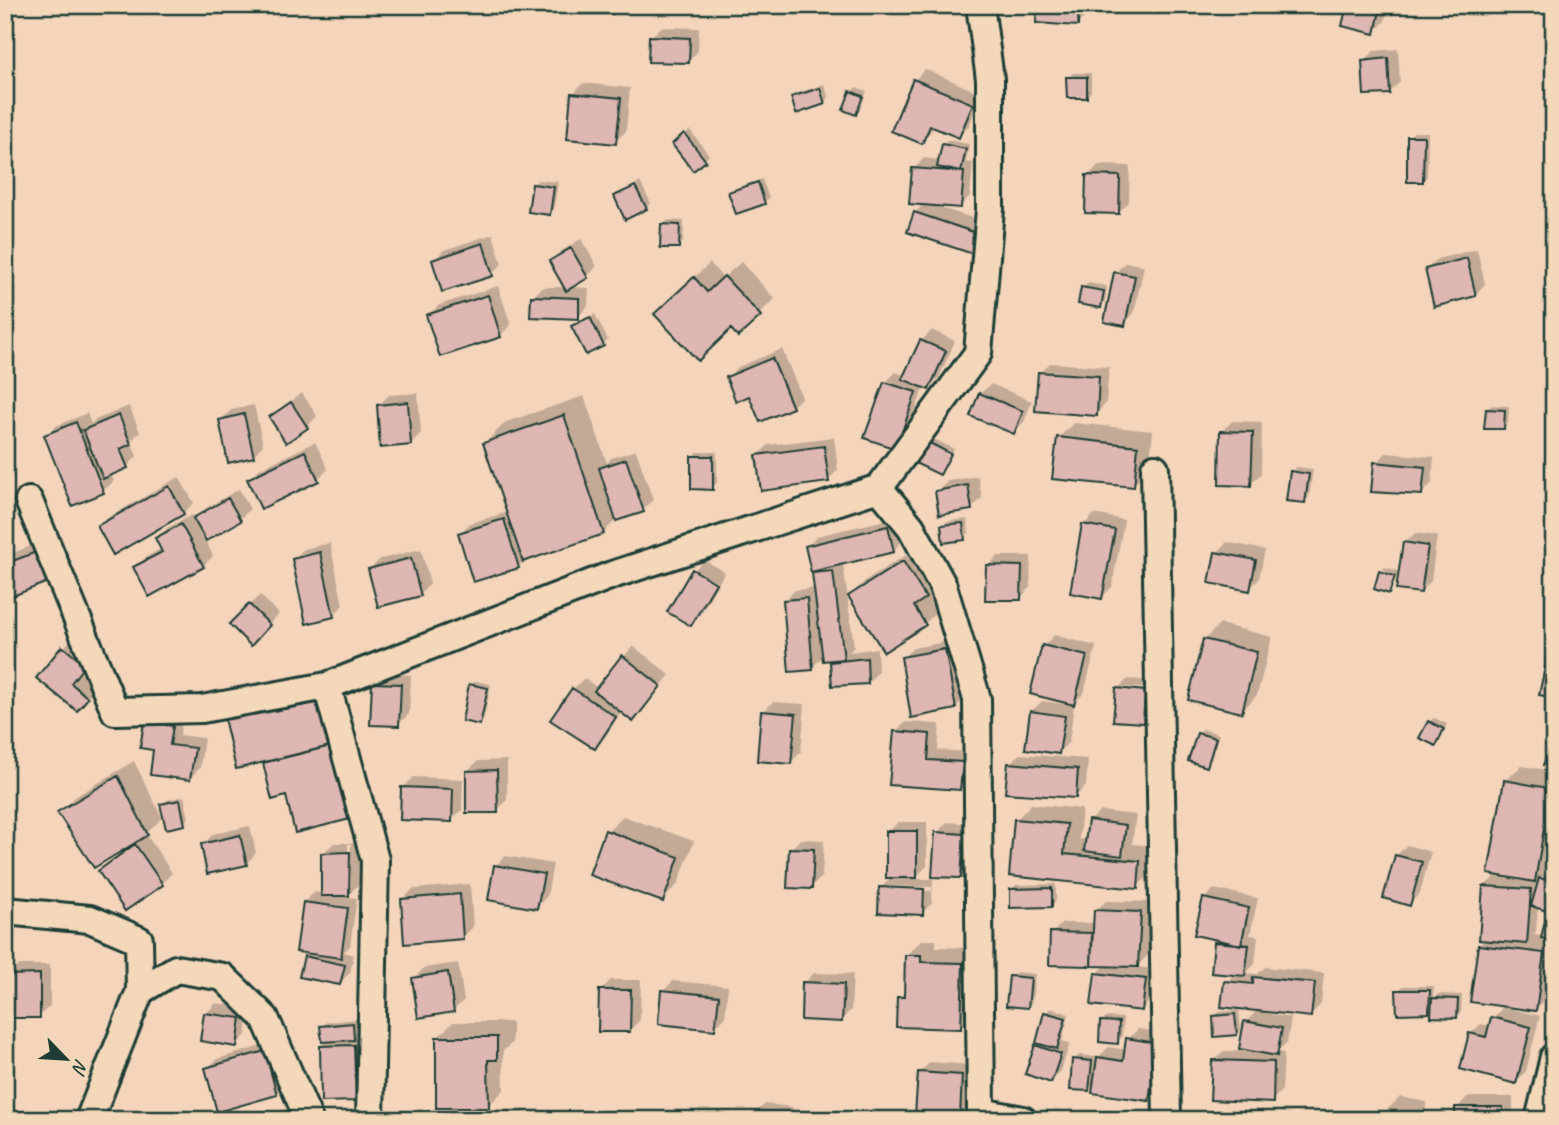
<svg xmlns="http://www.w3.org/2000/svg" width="1559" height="1125" font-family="Caveat,sans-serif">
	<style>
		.shadow { fill: #0003; fill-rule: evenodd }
		.building { fill: #deb7b2; stroke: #1f3d34; stroke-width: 2 }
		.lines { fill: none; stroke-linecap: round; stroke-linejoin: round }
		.street-casing { stroke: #1f3d34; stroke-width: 32 }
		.street { stroke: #f3d8ba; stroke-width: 26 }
	</style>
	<rect width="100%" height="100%" fill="#f4d5bc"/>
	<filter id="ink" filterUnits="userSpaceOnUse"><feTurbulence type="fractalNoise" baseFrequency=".0143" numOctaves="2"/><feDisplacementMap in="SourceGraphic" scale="14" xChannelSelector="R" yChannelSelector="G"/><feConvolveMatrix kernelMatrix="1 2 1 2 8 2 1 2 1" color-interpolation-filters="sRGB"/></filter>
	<g filter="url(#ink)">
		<path class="shadow" d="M1039,5H1088V14L1077,24Z
			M1348,5H1388L1385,21L1374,32Z
			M661,27L699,28L698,51L688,61L651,37Z
			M1398,49L1400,82L1390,92L1364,61L1374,51Z
			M925,69L982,94L969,126L959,136L935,126L922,142L893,130L915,80Z
			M1073,73H1091V91L1087,96L1068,78Z
			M583,83L630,88L626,131L615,142L573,94Z
			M824,84L829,98L824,103L793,98L798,93Z
			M856,87L867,91L860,108L855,113L845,109L852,92Z
			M690,130L709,155L705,160L679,139Z
			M1414,132H1428L1427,176L1423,181L1409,137Z
			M948,140L969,144L966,162L973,163L970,196L960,206H935L988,223L982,242L915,213L924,203L914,169L924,158L940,160L943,145Z
			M1098,165L1130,166L1129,202L1118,213L1088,176Z
			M762,179L769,198L764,203L730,193L735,188Z
			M538,180L558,182L554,209L549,213L533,184Z
			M640,182L651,203L646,208L616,196Z
			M668,220L684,221L683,242L678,246L663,225Z
			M493,234L502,264L492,274L434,260L444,250Z
			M581,239L597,266L587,277L568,287L589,288L588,306L578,317L532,297L543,287H566L551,261L561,251Z
			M1477,249L1485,284L1475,295L1427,269L1437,259Z
			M741,262L775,299L738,334L731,327L672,298L710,263L723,278Z
			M1126,262L1144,266L1134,313L1124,324L1116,272Z
			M1088,283L1107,286L1105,301L1100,306L1083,288Z
			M498,286L511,325L501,335L441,355L428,316L439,305Z
			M595,314L608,340L603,345L574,326Z
			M932,330L955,341L939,378L928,388L924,386L906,437H867L886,382L896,372L906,376L921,341Z
			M782,349L802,397L792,407L750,394L728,378L738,367Z
			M1050,363L1109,367L1106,403L1096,414L1040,373Z
			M991,384L1032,401L1024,422L1014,432L980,394Z
			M302,393L317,416L307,427L287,440L271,417Z
			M418,393L421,433L410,444L379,405L389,395Z
			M584,396L607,463L611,458L636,450L653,500L643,510L616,520L603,533L526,559L518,567L460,534L470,523L508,512L485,443L506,422Z
			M254,405L263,445L253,456L221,420L231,410Z
			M1492,405L1509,406L1508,423L1503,428L1487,409Z
			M129,406L140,432L131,441L137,456L127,467L111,474L114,481L103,491L73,504L46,436L56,426L87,413L91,424L95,420Z
			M1232,421L1262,422L1261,474L1250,484L1221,432Z
			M1074,423L1153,431L1149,470L1133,485L1058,438Z
			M834,437L838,470L828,480L758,456L768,445Z
			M932,438L954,449L940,473L927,442Z
			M315,442L328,469L318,479H249L259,469Z
			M698,452H717V483L712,488L693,456Z
			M1386,453L1434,457L1432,483L1422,494L1376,463Z
			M1296,467L1313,469L1309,497L1304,502L1292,472Z
			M978,476L982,498L971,509L937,492L948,481Z
			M179,477L194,503L183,513L113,552L99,527L109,517Z
			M239,489L250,509L240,519L205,540L213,556L203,566L135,568L146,557L162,548L157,539L167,528L192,515L194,519L206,508Z
			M1094,514L1124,520L1112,587L1102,597L1084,525Z
			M898,517L903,540L893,551L843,563L854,647L849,652L877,648L878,672L868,683L832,663L837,658L824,655L812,668L785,600L795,590L816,588L814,574L820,568L807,547L817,536Z
			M967,519L969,533L964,538L943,526L948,521Z
			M1415,533L1437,536L1431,581L1420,592L1405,543Z
			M52,538L5,597V556Z
			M1227,542L1265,550L1259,579L1249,589L1217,553Z
			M330,543L343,605L333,616L294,559L304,549Z
			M919,547L941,581L930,591L941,608L925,623L885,649L850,596L866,580Z
			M421,549L430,584L420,594L370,569L380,559Z
			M998,556H1031L1030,588L1020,598L988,566Z
			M704,560L725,572L701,613L690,623L669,611L694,570Z
			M1385,567L1398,571L1397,575L1382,570Z
			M260,595L279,614L251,643L231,624Z
			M1220,624L1272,637L1257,695L1242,711L1204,640Z
			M1054,635L1096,646L1084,693L1072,705L1074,706L1069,742L1059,752L1032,711L1042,701L1071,705L1044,646Z
			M73,637L94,654L80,672L97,686L77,709L39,678Z
			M955,640L966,697L955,708L902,658L913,648Z
			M633,646L670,675L633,720L622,711L605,737L595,747L553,720L573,689L584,678L598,688Z
			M384,673L411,675L409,714L398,724L374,684Z
			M1128,679L1154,681V689L1124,687V691L1154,693L1152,711L1142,721L1117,689Z
			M333,680L365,802L349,818L287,794L273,798L264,760Z
			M476,681L491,684L484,718L479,723L471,685Z
			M773,702L805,704L801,752L791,762L763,712Z
			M182,716L180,735L204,738L200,768L190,778L155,749L145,723Z
			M1434,718L1447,724L1435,744L1429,722Z
			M906,722L940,724L938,750L972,752L970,778L960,788L895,732Z
			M1203,729L1219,734L1211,760L1207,765L1198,734Z
			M1020,754L1088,759L1086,786L1076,796L1009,764Z
			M507,760V800L497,811L467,771L478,761Z
			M134,761L162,818L146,834L172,873L162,883L100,871L118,855L116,853L60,813L75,797Z
			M1521,766L1554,771V845L1551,864L1542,873L1554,876V906L1550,910L1538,907L1536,932L1534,935L1543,936L1546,922L1551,917L1554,918V975L1551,994L1535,1010L1507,1006V1008L1540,1016L1526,1071L1516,1082L1470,1034L1481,1024L1491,1026L1493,1018L1505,1005L1480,945L1486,939L1485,886L1497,874L1505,781Z
			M413,777L463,779L462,810L451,820L403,788Z
			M184,796L189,818L184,823L162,805L167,800Z
			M1031,804L1082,809L1079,839L1087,840L1090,821L1100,811L1136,815L1132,844L1155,846L1153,871L1137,887L1011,875L1016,820Z
			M623,816L694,841L678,884L663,900L607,831Z
			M898,822H927V866L914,879H933L932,903L922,913L881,888L892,876L888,832ZM888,886L932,887V891L888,889Z
			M947,822L973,824L971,866L960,877L937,833Z
			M250,826L256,853L246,864L203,845L213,834Z
			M801,839L824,840L822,877L811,887L790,849Z
			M334,843H359V884L347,897L357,898L350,946L344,952L354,955L350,973L339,983L305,957L311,952L304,902L315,892L323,893V853ZM348,844H351V886H348Z
			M1407,845L1431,852L1420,893L1409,904L1396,856Z
			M506,856L553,864L547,896L537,907L495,866Z
			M470,884L473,927L462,938L403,899L413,889Z
			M1056,884V901L1052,905L1012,890L1016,885Z
			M1214,889L1258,898L1250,935L1258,936L1255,964L1246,973L1258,974L1265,967L1324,973L1321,1004L1311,1015L1264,1010V1013L1291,1018L1287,1043L1278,1052L1284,1053L1282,1090L1272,1101L1213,1061L1224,1051L1254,1052L1246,1022L1258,1009L1226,982L1235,974L1215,943L1220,938L1204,899Z
			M1106,901L1151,902L1148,955L1136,967L1156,969L1152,999L1142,1009L1097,974L1106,965L1051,964L1052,933L1062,923H1095V911Z
			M922,940H936V947L978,948L976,1011L960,1027L899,998L906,991V955Z
			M458,963L464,1000L453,1011L413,979L424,968Z
			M19,965H50V1006L39,1016L9,976Z
			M1016,972L1035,974L1032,1002L1027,1007L1011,977Z
			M814,973L853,974L851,1010L841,1020L804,983Z
			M611,980H641L640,1020L630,1030L601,990Z
			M673,981L728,986L725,1018L714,1028L663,991Z
			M1403,986H1434L1433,999L1438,994L1462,995L1461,1012L1457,1016L1433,1007L1429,1012L1398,991Z
			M216,1003L250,1008L246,1035L236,1045L206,1014Z
			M1050,1008L1069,1014L1062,1041L1070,1043L1061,1071L1051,1081L1036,1046L1040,1043L1046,1013Z
			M1239,1010L1241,1029L1236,1034L1215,1017L1219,1012Z
			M1107,1017L1123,1018L1122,1037L1117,1042L1102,1021Z
			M357,1019L358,1035H364L366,1089L355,1100L321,1046L328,1040L322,1026L327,1022Z
			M453,1022H512V1043L503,1051L504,1090L488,1106L437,1038Z
			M1138,1029L1167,1033L1159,1089L1148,1099L1095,1083L1088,1089L1074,1060L1079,1055L1096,1057L1095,1060L1109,1047L1127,1050L1128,1039Z
			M275,1042L286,1083L276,1093L207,1069L217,1059Z
			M930,1062L972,1065L969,1106L959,1115L1004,1117V1120H897L902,1114H917L920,1072Z
			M1400,1097L1427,1102L1424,1120H1383L1384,1113Z
			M1467,1097H1513V1111L1523,1112L1522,1120H1457V1108Z
			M765,1104L793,1107L792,1120H754L755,1114Z
			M295,1106L300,1120H262L267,1115Z
			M487,1108L525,1112L524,1120H476Z
			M1014,1113L1050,1114V1120H1008Z
			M107,1117L120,1119V1120H105Z
			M1070,1117L1110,1119V1120H1067Z"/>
		<path class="building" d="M580,5H613V14H580Z
			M1037,5H1079L1078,26L1036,23Z
			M1347,5H1381L1375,34L1342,26Z
			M649,36L690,38L689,63L648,62Z
			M1388,58L1390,94L1364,95L1362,61Z
			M1066,77H1087V98H1067Z
			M913,79L973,104L959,138L930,126L922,144L891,131Z
			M820,88L825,104L796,114L791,97Z
			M850,91L863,96L856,115L843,110Z
			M571,93L621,98L616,144L567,139Z
			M684,133L706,161L693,171L672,144Z
			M1407,136H1424L1423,182H1407Z
			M942,144L966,149L961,172L937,167Z
			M912,168L964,172L961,208L909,204Z
			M1086,175L1120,176L1119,214L1085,213Z
			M758,182L765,204L736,214L728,192Z
			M532,184L554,187L550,215L528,212Z
			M635,186L647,209L625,220L614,196Z
			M914,212L979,234L973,254L907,232Z
			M661,224L680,225L679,248H660Z
			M483,243L493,276L442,292L432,260Z
			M571,248L588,278L566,291L549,261Z
			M1467,258L1476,296L1434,307L1425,269Z
			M1114,272L1135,276L1125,326L1104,322Z
			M724,276L761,316L738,337L731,329L698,361L654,314L694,277L707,292Z
			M1081,287L1104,291L1101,308L1078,304Z
			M488,295L501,337L440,357L426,315Z
			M531,296L579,298V319L530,317Z
			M590,317L604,346L586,355L571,326Z
			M920,340L946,351L929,390L902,379Z
			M772,358L793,408L760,422L749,396L736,402L726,377Z
			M1038,372L1099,376L1097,416L1035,411Z
			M884,382L916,392L896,449L864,438Z
			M979,393L1023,411L1014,434L970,416Z
			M291,402L308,428L286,443L269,417Z
			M408,402L411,445L380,448L377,405Z
			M1486,409L1505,410L1504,429H1484Z
			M244,414L254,457L228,463L219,420Z
			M119,415L131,444L120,449L128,468L103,479L83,430Z
			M564,415L604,534L523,562L483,443Z
			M76,422L104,493L72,506L44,435Z
			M1220,431L1253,432L1251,486L1219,485Z
			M1057,437L1138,446L1134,487L1052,479Z
			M926,441L951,454L940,475L915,463Z
			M824,446L829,482L761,491L756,455Z
			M305,451L319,481L261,509L247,479Z
			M691,456H713V490L691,489Z
			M626,459L644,512L616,521L599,468Z
			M1374,462L1425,467L1422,495L1371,492Z
			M1290,471L1309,474L1305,503L1286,501Z
			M968,485L972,510L939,515L935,491Z
			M169,486L184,514L113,555L97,526Z
			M228,498L241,521L206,541L193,518Z
			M504,519L519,568L473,582L458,533Z
			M963,523L965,540L943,543L941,525Z
			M181,524L204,567L149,597L133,567L162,552L155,538Z
			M1082,524L1115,530L1102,599L1070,593Z
			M888,526L894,552L811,572L805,546Z
			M1403,542L1428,546L1421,593L1396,590Z
			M36,552L48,582L5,599V564Z
			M320,552L334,617L306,624L292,559Z
			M1215,552L1256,560L1250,591L1209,583Z
			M411,558L421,596L378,607L368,569Z
			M903,561L926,598L914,606L926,625L884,652L848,596Z
			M986,565L1022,566L1021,600H985Z
			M692,569L716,583L691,626L667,612Z
			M833,571L844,659L823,661L812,573Z
			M1379,571L1395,576L1389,594L1374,589Z
			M807,598L813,670L789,672L783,600Z
			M249,604L270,625L251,646L229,624Z
			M1203,639L1257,652L1242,713L1188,700Z
			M1042,645L1087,656L1074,705L1030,694Z
			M62,646L85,665L71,683L88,698L77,711L36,678Z
			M945,649L956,709L911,718L901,657Z
			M622,655L661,686L633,722L594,691Z
			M867,658L868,684L832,686L830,662Z
			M1547,658L1554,659V698L1539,695Z
			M372,683L401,684L399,726L370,725Z
			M469,684L488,688L480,725L462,721Z
			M572,688L616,717L595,749L550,720Z
			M1116,688L1145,691L1143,723L1113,721Z
			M318,695L330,746L236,769L224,718Z
			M761,711L796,714L791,764L757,761Z
			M1030,711L1065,716L1059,754L1025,749Z
			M1428,721L1444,729L1436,746L1419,738Z
			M144,722L173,726L170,745L195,748L190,780L150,775L153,750L140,748Z
			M894,731L930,734L928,760L963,762L960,790L889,785Z
			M1197,733L1216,738L1207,767L1188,761Z
			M1554,740V769L1543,765Z
			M331,746L350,819L295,833L286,796L272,800L263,763Z
			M1008,763L1078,769L1076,798L1005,793Z
			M497,770L498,813H466V771Z
			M118,776L148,835L94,868L57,812Z
			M1504,780L1554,789V823L1545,822L1535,882L1488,874Z
			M401,787L453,789L452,822L400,820Z
			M180,800L185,825L166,829L160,804Z
			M1014,819L1067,824L1064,854L1140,861L1138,889L1009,876Z
			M1088,820L1126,825L1122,856L1084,851Z
			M605,830L679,857L663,902L589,875Z
			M886,831H917V878H886Z
			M935,832L964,834L961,878L932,877Z
			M240,835L247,865L207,874L201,844Z
			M135,844L163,885L125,911L98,871Z
			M789,848L814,849L812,889L787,888Z
			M350,852L349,896H321V853Z
			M1395,855L1422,862L1410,906L1383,898Z
			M494,865L544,874L537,909L488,900Z
			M1539,878L1554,882V899L1550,912L1531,906Z
			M1483,886L1531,889L1527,944L1479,940Z
			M879,887L924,889L923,915L878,913Z
			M1052,888V907L1010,908V889Z
			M460,894L463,939L404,944L401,899Z
			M1203,898L1249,908L1241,945L1194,935Z
			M303,902L348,908L341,958L296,952Z
			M1094,910L1141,912L1138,967L1091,966Z
			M1545,921L1554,923V941L1541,938Z
			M1050,932L1092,933L1091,966L1049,965Z
			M1214,942L1249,945L1245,976L1211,973Z
			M1478,945L1544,953L1536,1011L1470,1002Z
			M905,955H921V962L963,963L961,1029L896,1027L897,997H904Z
			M304,956L345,965L340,985L299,977Z
			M448,972L454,1012L418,1018L412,978Z
			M1095,973L1146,979L1142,1011L1091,1005Z
			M40,974V1018H7V975Z
			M1009,976L1031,978L1028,1008L1006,1006Z
			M1253,977L1315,983L1311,1017L1221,1007L1224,981L1253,984Z
			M802,982L844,984L842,1022L801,1020Z
			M599,990H631L630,1032H598Z
			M661,990L719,996L715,1030L658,1024Z
			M1396,990H1430L1429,1013L1397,1014Z
			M1432,998L1458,999L1457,1018L1431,1017Z
			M1044,1012L1066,1018L1057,1049L1036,1043Z
			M204,1013L241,1018L237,1047L200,1041Z
			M1235,1014L1237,1035L1214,1037L1213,1016Z
			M1491,1017L1531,1027L1516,1084L1460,1069L1469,1033L1486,1037Z
			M1100,1021L1119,1022L1118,1044L1099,1042Z
			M1244,1021L1282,1028L1277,1056L1239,1049Z
			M353,1023L354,1040L322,1042L320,1026Z
			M436,1037H497V1060H488L489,1108H436Z
			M1126,1038L1157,1043L1149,1101L1092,1093L1097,1057L1123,1061Z
			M354,1045L356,1101L321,1102L320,1046Z
			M1035,1045L1061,1054L1051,1083L1025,1074Z
			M265,1051L277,1095L217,1112L205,1068Z
			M1072,1059L1092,1061L1089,1091L1070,1090Z
			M1212,1060L1274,1062L1273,1103L1210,1100Z
			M918,1072L962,1075L960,1118L915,1115Z
			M1455,1107H1503V1120H1455Z
			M1383,1112L1413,1118L1412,1120H1381Z
			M753,1114L783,1116V1120H753Z"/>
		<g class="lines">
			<defs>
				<path id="street" d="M1155,468L1167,1120
					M879,488L978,353L990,209V79L980,5
					M29,501L115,711L202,709L327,686L612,575L879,488L911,527L943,586L977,699L981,1112L1023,1120
					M327,686L375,860L370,1120
					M5,911L90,919L139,940L140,991
					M89,1120L140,991L176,969L223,977L265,1018L309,1120
					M1539,1120L1554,1057"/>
			</defs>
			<use href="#street" class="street-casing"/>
			<use href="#street" class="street"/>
		</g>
	</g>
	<rect width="1559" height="1125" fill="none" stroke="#f3d8ba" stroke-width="28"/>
	<rect x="14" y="14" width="1531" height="1097" fill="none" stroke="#1f3d34" stroke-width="2.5" filter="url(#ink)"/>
	<g transform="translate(66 1059) rotate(115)" stroke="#f3d8ba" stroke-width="5" paint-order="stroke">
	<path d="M0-5L12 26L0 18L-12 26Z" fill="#1f3d34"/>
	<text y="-10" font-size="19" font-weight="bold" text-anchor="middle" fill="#1f3d34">N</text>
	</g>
</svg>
